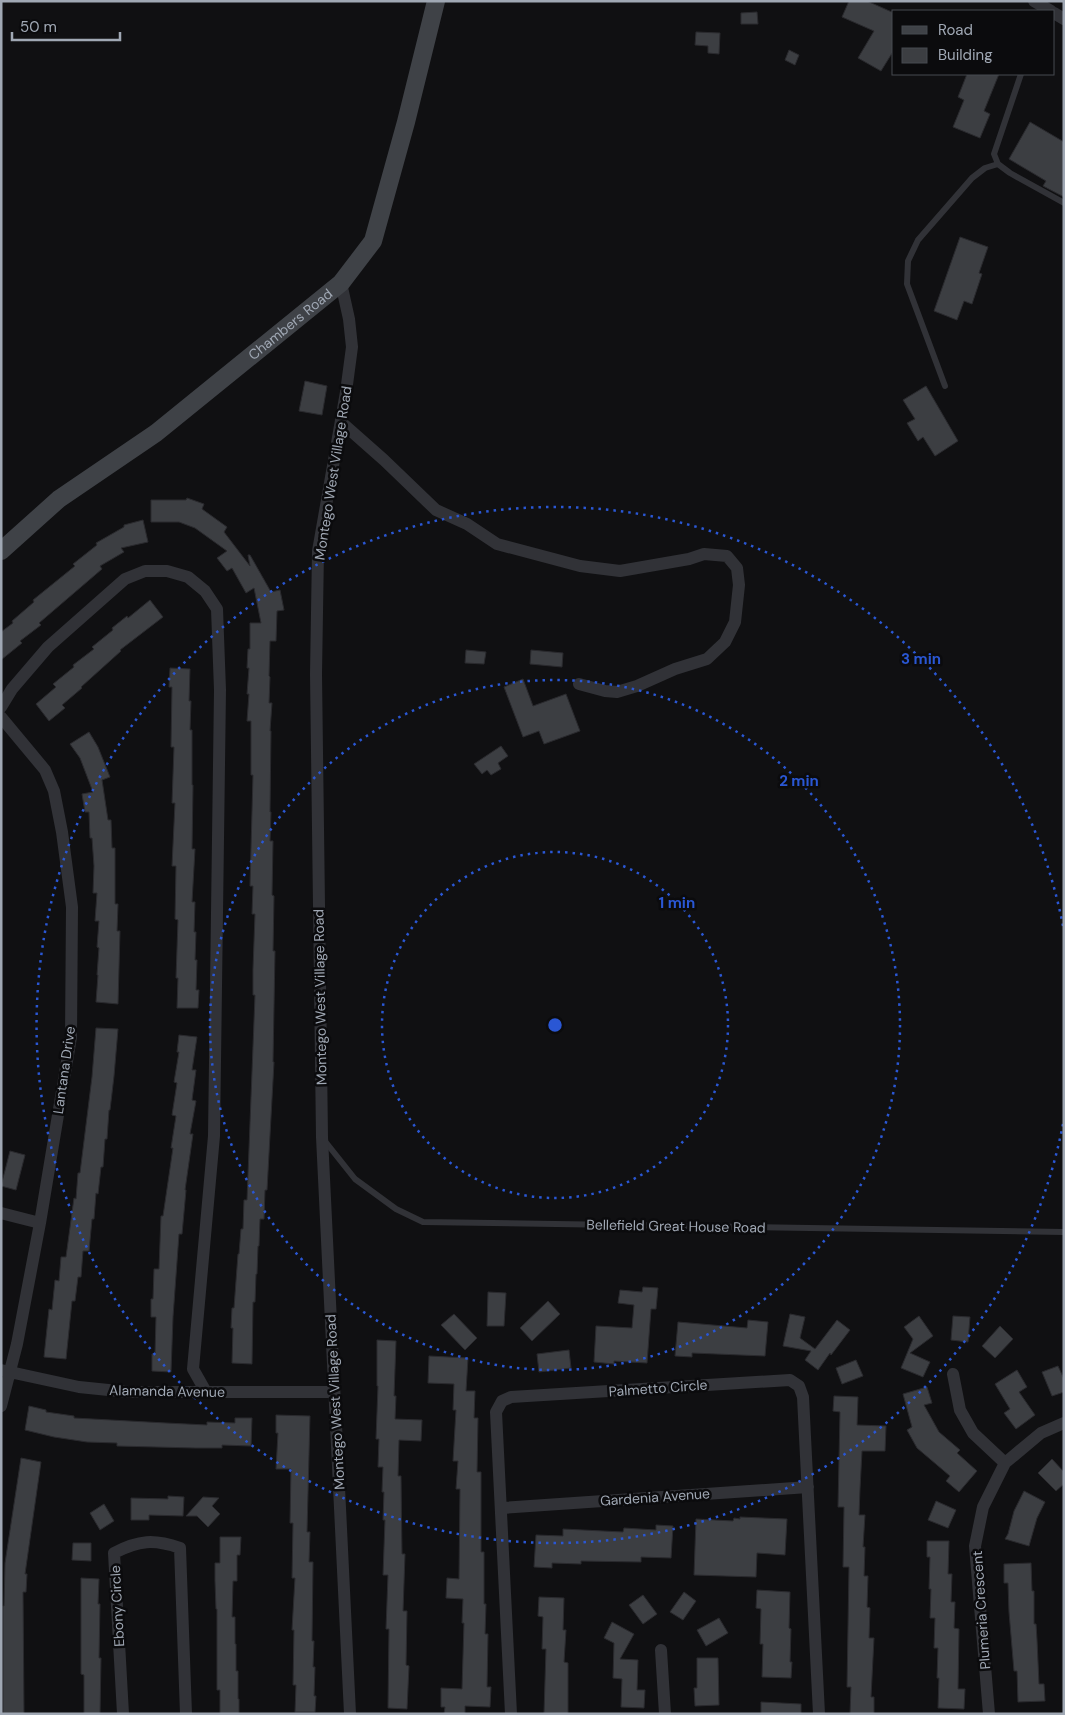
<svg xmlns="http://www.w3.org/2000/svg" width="1065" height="1715" font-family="'DM Sans',sans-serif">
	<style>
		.building { fill: #3c3e42; stroke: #2a2a2e }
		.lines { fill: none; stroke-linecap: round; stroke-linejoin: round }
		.lane { stroke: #313237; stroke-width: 6 }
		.street { stroke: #313237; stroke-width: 12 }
		.secondary { stroke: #3f4247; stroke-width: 18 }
		.ring { fill: none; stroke: #2a57d4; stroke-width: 2.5; stroke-dasharray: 2.5 5 }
		.labels { text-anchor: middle; stroke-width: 5; stroke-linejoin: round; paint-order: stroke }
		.street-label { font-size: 14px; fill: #a0a8b4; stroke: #0b0b0d }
		.centre { fill: #2a57d4; stroke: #0b0b0d; stroke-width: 2.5 }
		.ring-label { font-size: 15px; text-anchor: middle; font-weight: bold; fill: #2a57d4; stroke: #0b0b0d; stroke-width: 5; stroke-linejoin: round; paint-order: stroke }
	</style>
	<rect width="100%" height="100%" fill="#101012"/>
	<path class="building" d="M849,1H867L894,13V50L881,71L858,58L874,31L842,17Z
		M757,12L758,24H741V13Z
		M696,32L720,33L719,54L708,53V46L695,45Z
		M789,50L799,55L795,65L785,60Z
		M967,74H999L984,111L990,114L980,138L953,127L964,100L958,97Z
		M1030,122L1064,142V197L1043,186L1046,181L1009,159Z
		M960,237L988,247L979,273L982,274L972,304L964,301L957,320L934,311Z
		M305,381L327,386L322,415L299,411Z
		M926,386L958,441L935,456L923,437L918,441L907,423L915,419L903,400Z
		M187,498L204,504L202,509L227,527L224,532L250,566L248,555H250L271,592L280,590L284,610L277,611L276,641H270L269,676L270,677L269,703H272L270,731H271L270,812H271L270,841H273L272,895L274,896L273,951H275L273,1062H274L267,1190H265L264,1219H260L259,1246H258L257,1274H256L255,1302H253L252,1364L232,1363L233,1328H231L232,1308H234L238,1254H239L241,1229H243L244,1200H247L255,995H253V969L255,914H252L253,886H250L253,775H251V721H247L249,694H247L249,668H247L248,649H250V623H261L254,588L246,593L232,568L227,571L217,558L227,551L195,528L179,522H151V500H186Z
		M143,520L148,542L121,548L124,552L100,566L102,569L39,623L41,625L20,641L22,643L1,660V632L13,623L12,621L34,602L33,600L75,566L73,564L97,545L96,543L124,527V525Z
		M150,600L163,617L120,650L121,651L81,687L82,688L62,705L65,708L49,721L36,704L56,687L53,684L74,667L73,665L94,649L92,647L113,630L112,628L127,616L128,618Z
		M466,650L486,652L484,664L465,663Z
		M531,650L563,653L562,667L530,664Z
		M170,668L190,669L189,701H191L190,730H192V785H193L192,849H195L192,902H195L194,932H196L195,960H197L196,990H199L198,1008H177L178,978H176L178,920L175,919L176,866H172L175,803H172L174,747H171L172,687H169Z
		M523,679L533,706L566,694L580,731L544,744L539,731L523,737L504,687Z
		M89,732L98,747L110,777L102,780L108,820H111L112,848H115V904H118L117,931H120L118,1004L96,1002L98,975H97L99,948L97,947L99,921H95L97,893H93L94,866L92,838H90L89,812H85L82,794L93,792L80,758L70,744Z
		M501,746L508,756L498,763L501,769L491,775L487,770L482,774L474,764Z
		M96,1028L118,1029L114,1076L110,1110H109L107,1139H105L103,1167H101L98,1194L96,1193L94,1219H92L89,1251H83L81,1277H78L75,1301H72L66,1359L44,1357L49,1309L52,1310L55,1280L59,1281L61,1257H66L74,1198L76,1199L78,1173H80L92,1077Z
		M179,1035L197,1037L192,1070H196L192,1100L196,1101L190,1134H193L185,1190H186L182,1234H179L173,1317L171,1372L152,1371V1354H155L156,1317H151V1299H153L154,1269H159L161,1216H163L173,1148H171L176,1116L172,1115L177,1083L174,1082L179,1052H177Z
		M10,1151L25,1155L16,1190L1,1186Z
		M643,1287L658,1288L656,1309H651L647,1363L614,1361V1364L594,1362L596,1326L632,1328L634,1305L618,1303L620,1290L642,1292Z
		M488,1292L506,1293L504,1326H487Z
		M548,1301L560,1314L532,1341L520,1328Z
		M454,1314L477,1338L465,1350L441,1325Z
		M790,1314L805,1317L800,1338L815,1349L837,1320L850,1330L831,1355L830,1353L818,1370L805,1360L811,1351L783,1346Z
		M919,1316L933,1336L910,1353L930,1362L923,1377L901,1368L913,1339L904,1327Z
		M953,1316L970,1317L968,1342L951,1340Z
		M748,1320L768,1322L765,1356L692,1353V1357L675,1356L678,1322L747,1328Z
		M1000,1326L1013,1339L995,1358L982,1346Z
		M377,1340L396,1341L394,1396H396L395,1419L422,1420L421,1441L399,1440L398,1476H401L402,1554H405L403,1611H407L406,1665L409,1666L407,1709L388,1708L389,1629H386L388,1575H383L385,1520H383L384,1492H382L383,1467H378L379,1439H376L378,1386H377Z
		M569,1350L571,1368L539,1372L537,1354Z
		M429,1356L468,1358L466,1391H475L474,1418H478L477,1472H481V1552H484V1604H486L485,1634H488L487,1687H491L490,1707L465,1706V1714H444L445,1707H441V1688L462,1689L464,1623H462L463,1599L446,1598L447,1578L459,1579L460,1489H456L458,1461H453L456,1410H453L454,1384L428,1383Z
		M856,1360L863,1376L842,1384L836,1368Z
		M1058,1366L1064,1379V1392L1052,1396L1042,1372Z
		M1017,1370L1027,1387L1019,1392L1035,1415L1016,1429L1004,1413L1010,1409L995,1384Z
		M927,1387L932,1403L924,1405L939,1432L960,1450L957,1453L977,1471L959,1492L946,1481L950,1476L917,1448L907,1430L912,1427L903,1394Z
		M834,1396L858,1397L857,1425L886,1426L885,1451H862L860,1489L859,1515H865L863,1547H865L864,1576H868L867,1607L870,1608L869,1638H874L871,1697H874V1714H850L851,1687H847L849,1567H843L844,1507H838L840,1412L833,1411Z
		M29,1406L46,1410V1412L74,1416V1418L166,1423L207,1425V1422L235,1423V1418H252L251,1446L222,1445V1448H195L117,1446V1443L87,1442L54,1437L25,1430Z
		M276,1415L310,1416L307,1532H310L309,1562H313L312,1641H314L313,1667H315L314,1696H316L315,1712H295L296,1685H293L294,1630H292L295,1578H292L293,1523H290L291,1469H276L278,1433H276Z
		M21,1458L41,1462L25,1574H27L26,1592H23L24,1714H3V1606H4L5,1563Z
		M1052,1459L1064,1472V1484L1056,1491L1038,1473Z
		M1024,1491L1045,1502L1037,1518L1029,1546L1005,1539L1008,1534L1014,1511Z
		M168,1496L184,1497L183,1516L149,1515V1520H131V1498L168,1499Z
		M203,1497L219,1498L212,1506L220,1514L208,1527L197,1516H186Z
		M936,1501L956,1510L948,1528L928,1520Z
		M104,1504L114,1521L100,1530L90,1513Z
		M740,1517L787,1519L785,1555L757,1553L756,1577L694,1575L696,1519L733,1521L734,1518L740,1519Z
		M656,1525L673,1526L671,1558L641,1557V1562L581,1561V1564L552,1563V1568L534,1567L536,1535L563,1536V1529L623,1532L624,1528L656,1530Z
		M220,1537H241L240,1555H237V1581H233L232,1617H235V1644H236V1671H238V1699H239V1714H220V1690H217V1609H216L215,1581V1563H220Z
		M927,1541H949L948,1574H952L951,1602H955L954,1628L959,1629L958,1689H965L964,1709L938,1708L939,1678H937L938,1648H934L935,1618H930L931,1589H929L930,1557H927Z
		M73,1543H91V1561L72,1560Z
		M1031,1563L1032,1591H1034V1624H1036L1037,1640L1039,1684H1044L1045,1701L1018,1702L1017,1671H1014L1009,1612L1008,1583H1004V1564Z
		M81,1578L99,1579L98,1604H100L99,1658H101L100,1714H84V1675L81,1674Z
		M757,1590L790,1592L789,1628L791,1629L790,1662H792L791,1678L762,1677L763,1644H760L761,1609L756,1608Z
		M684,1592L696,1601L683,1620L670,1612Z
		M643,1595L657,1614L643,1624L629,1605Z
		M539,1597L564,1598L563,1630H566L564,1662L568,1663V1714L544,1713L546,1649H542L543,1617L538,1616Z
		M719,1618L728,1633L706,1646L697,1630Z
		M612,1622L634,1634L620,1659L638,1660L637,1690H645L644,1708L621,1707L622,1679L613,1678L614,1643L604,1638Z
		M697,1658H718L719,1705L695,1706L694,1688H697Z
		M761,1702L801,1704V1714H761Z"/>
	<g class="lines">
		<path class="lane" d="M1021,74L994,154L998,164L1010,173L1064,203
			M945,386L907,284L908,261L918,240L972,178L985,168L998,164
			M324,1140L355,1179L396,1209L423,1222L1064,1232"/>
		<path class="street" d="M1034,1L1051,11
			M1054,13L1064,19
			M341,283L349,319L352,347L346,392L318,551L316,674L322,1137L350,1714
			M341,422L384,460L436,510L467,524L497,544L580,566L620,571L689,559L704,554L727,556L737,568L739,585L735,622L725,642L707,659L675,669L637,686L617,692L605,691L579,684
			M1,707L12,689L48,647L125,579L145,571H167L188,577L205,591L217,609L220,690L214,1136L193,1369L206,1392
			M1,717L45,770L54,791L62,832L72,907L71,1037L40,1223L17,1344L1,1406
			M1,1213L40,1223
			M1,1370L79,1387L128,1392H334
			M953,1374L960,1410L973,1433L1005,1463
			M502,1508L808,1487
			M661,1650L665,1714
			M123,1714L114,1553C139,1540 154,1539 180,1548L186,1714
			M511,1714L496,1412L502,1401L511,1397L790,1380L799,1386L803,1397L819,1714
			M989,1714L975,1546L983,1507L1005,1463L1041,1433L1064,1423"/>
		<path class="secondary" id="s1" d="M1,551L59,499L156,433L341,283L373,241L406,122L436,1"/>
	</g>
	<g class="ring">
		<circle cx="555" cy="1025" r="173"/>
		<circle cx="555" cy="1025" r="345"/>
		<path d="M1063 1124A518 518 0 1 1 1063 926"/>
	</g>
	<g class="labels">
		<g class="street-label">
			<text dy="5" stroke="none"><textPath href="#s1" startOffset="368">Chambers Road</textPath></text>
			<text transform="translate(333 473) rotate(-81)" y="5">Montego West Village Road</text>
			<text transform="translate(320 997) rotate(-91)" y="5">Montego West Village Road</text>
			<text transform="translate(64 1070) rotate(-82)" y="5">Lantana Drive</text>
			<text transform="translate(676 1226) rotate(1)" y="5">Bellefield Great House Road</text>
			<text transform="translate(658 1388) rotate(-4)" y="5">Palmetto Circle</text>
			<text transform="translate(167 1391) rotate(1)" y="5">Alamanda Avenue</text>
			<text transform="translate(335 1402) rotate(-93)" y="5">Montego West Village Road</text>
			<text transform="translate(655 1497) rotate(-4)" y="5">Gardenia Avenue</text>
			<text transform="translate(117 1606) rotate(-93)" y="5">Ebony Circle</text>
			<text transform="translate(981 1610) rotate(-94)" y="5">Plumeria Crescent</text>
		</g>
	</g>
	<circle cx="555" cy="1025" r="8" class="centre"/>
	<g class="ring-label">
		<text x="921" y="664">3 min</text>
		<text x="799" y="786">2 min</text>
		<text x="677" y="908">1 min</text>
	</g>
	<rect width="1065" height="1715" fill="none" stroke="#a0a8b4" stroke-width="5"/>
	<rect x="892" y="10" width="162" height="65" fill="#0b0b0d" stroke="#474a50"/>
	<rect x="902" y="26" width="25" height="8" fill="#3f4247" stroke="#474a50"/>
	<text x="938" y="35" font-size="15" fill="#a0a8b4">Road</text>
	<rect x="902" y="48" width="25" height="15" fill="#3c3e42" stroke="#474a50"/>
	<text x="938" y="60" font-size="15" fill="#a0a8b4">Building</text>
	<path d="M12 32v8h108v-8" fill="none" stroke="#a0a8b4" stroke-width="2.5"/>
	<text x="20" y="32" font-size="15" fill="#a0a8b4" stroke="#0b0b0d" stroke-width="4" paint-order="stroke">50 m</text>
</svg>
